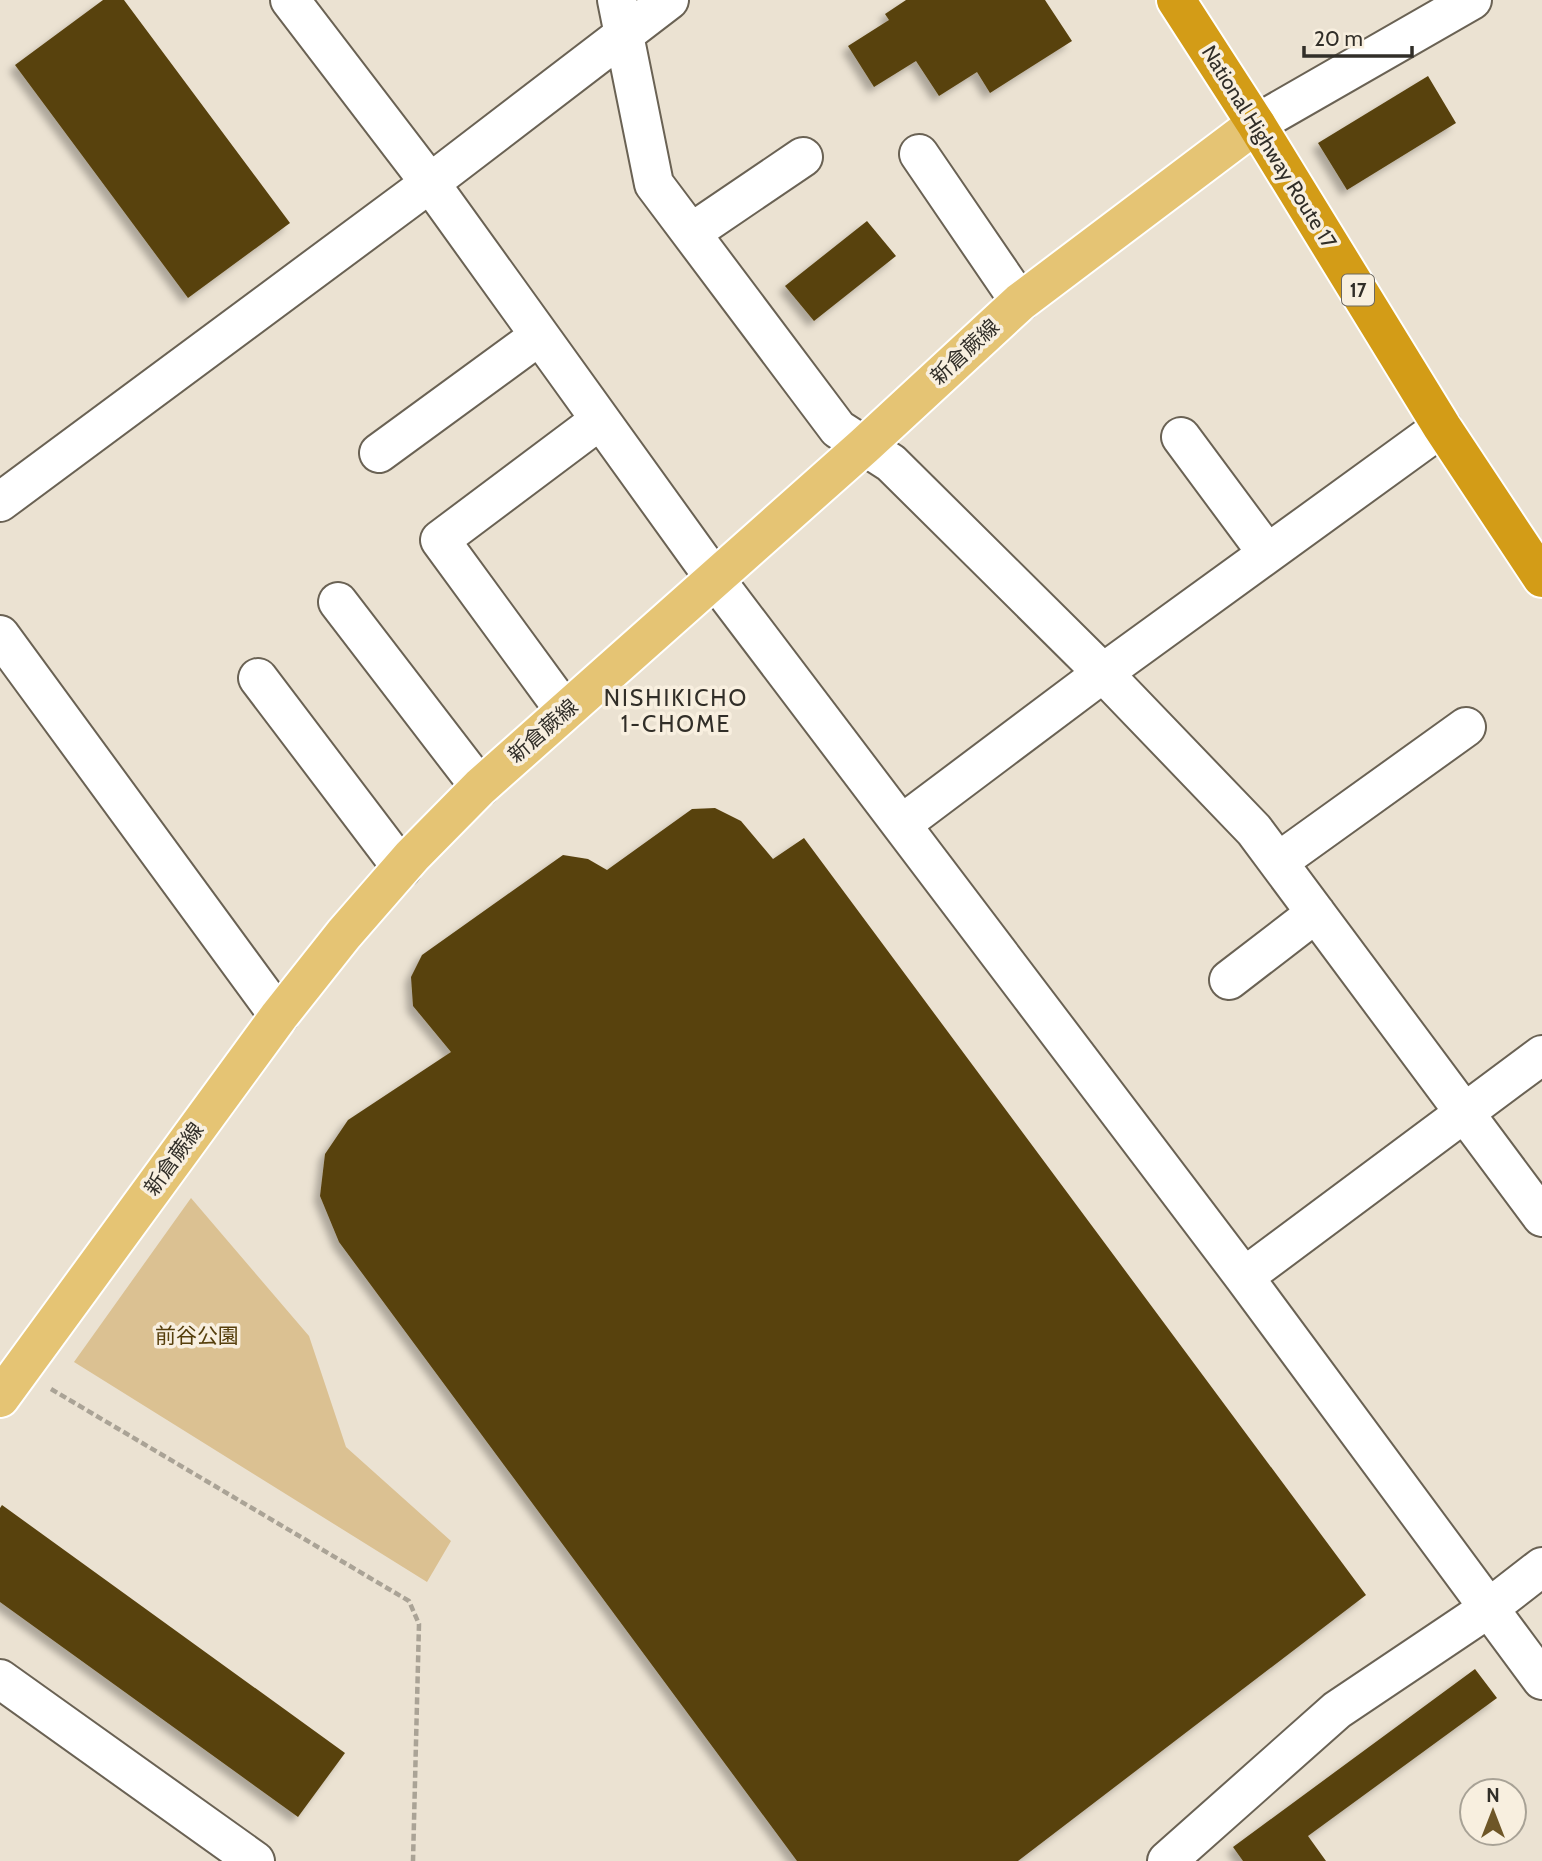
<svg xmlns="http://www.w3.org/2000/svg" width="1542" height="1861" font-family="Cabin,'Noto Sans JP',sans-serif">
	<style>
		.green { fill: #dbc192 }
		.building { fill: #594210; filter: url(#shadow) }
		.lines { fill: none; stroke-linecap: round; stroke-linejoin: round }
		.minor-casing { stroke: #6a6254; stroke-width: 42 }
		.major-casing { stroke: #fff; stroke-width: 42 }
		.highway-casing { stroke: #fff; stroke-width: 42 }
		.path { stroke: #aaa396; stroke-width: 4.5; stroke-dasharray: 7 3.5; stroke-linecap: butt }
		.minor { stroke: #fff; stroke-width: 38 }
		.major { stroke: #e5c474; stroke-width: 38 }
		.highway { stroke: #d39c17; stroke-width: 38 }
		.labels { text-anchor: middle; stroke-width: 7; stroke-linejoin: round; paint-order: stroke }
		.shield { fill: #f8efdf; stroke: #6d685f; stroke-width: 2 }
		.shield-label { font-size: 19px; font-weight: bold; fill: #312e28 }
		.street-label { font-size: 21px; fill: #312e28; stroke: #f8efdf }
		.park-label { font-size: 21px; fill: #563f0c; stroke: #f8efdf }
		.neighbourhood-label { font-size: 23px; letter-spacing: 2px; fill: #312e28; stroke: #f8efdf }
	</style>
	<defs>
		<filter id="shadow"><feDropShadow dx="-6" dy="6" stdDeviation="3.5" flood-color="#0004"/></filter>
	</defs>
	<rect width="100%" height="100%" fill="#ebe2d2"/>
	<path class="green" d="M191,1198L309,1336L346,1447L451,1541L427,1582L74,1362Z"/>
	<path class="building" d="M103,0H124L290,223L188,298L15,65Z
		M906,0H1045L1072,41L990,93L977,72L939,96L916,61L874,87L848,46L889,20L885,14Z
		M1428,76L1456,123L1347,190L1318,143Z
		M867,221L896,256L814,321L785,286Z
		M715,808L741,821L773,859L804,838L1366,1595L1018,1861H797L339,1242L320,1196L325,1154L348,1120L451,1052L413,1006L411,977L422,955L563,855L588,859L607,870L692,809Z
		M2,1505L345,1753L298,1817L0,1602V1508Z
		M1475,1669L1497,1698L1308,1836L1326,1861H1243L1233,1847Z"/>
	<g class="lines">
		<defs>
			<path id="minor" d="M290,0L430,183L715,579L1244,1277L1542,1680
				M617,0L654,184L838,429L891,463L1103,673L1254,830L1542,1217
				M1256,124L1472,0
				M919,154L1020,302
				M691,233L803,157
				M1181,437L1267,553
				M379,453L539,336
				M0,502L430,183L669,0
				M338,602L480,787
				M0,635L279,1016
				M258,678L402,868
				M565,711L440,540L600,420
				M902,824L1103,673L1442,427
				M1278,862L1466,727
				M1229,980L1316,913
				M1244,1277L1542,1055
				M0,1679L255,1861
				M1167,1861L1337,1710L1489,1608L1542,1567"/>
			<path id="major" d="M0,1398L279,1016L344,934L412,856L480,787L864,446L1020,302L1256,124"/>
			<path id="highway" d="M1176,0L1256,124L1442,427L1542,578"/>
		</defs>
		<use href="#minor" class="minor-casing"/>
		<use href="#major" class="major-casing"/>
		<use href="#highway" class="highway-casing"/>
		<path class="path" d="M51,1389L409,1601L419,1624L413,1861"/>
		<use href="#minor" class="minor"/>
		<use href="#major" class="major"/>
		<use href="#highway" class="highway"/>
	</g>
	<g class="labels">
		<rect class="shield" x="1342" y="274.5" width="32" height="31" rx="5"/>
		<g class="shield-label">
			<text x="1358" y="297">17</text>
		</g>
		<g class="street-label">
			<text transform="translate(1269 147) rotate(58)" y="7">National Highway Route 17</text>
			<text transform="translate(965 352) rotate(-43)" y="7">新倉蕨線</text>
			<text transform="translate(543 731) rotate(-41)" y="7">新倉蕨線</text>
			<text transform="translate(174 1159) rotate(-54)" y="7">新倉蕨線</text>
		</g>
		<g class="park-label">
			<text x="197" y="1343">前谷公園</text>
		</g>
		<g class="neighbourhood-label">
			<text x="676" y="706">NISHIKICHO<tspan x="676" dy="26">1-CHOME</tspan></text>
		</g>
	</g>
	<g transform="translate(1493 1812)"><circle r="33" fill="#f8efdf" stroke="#a8a296" stroke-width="2"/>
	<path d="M0-5L12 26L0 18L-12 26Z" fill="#6e5627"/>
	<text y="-10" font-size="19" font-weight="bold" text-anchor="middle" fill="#312e28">N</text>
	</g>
	<path d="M1304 46v10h108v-10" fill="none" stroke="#312e28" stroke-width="3.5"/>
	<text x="1314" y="46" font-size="21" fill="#312e28" stroke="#f8efdf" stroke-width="5" paint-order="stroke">20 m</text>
</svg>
